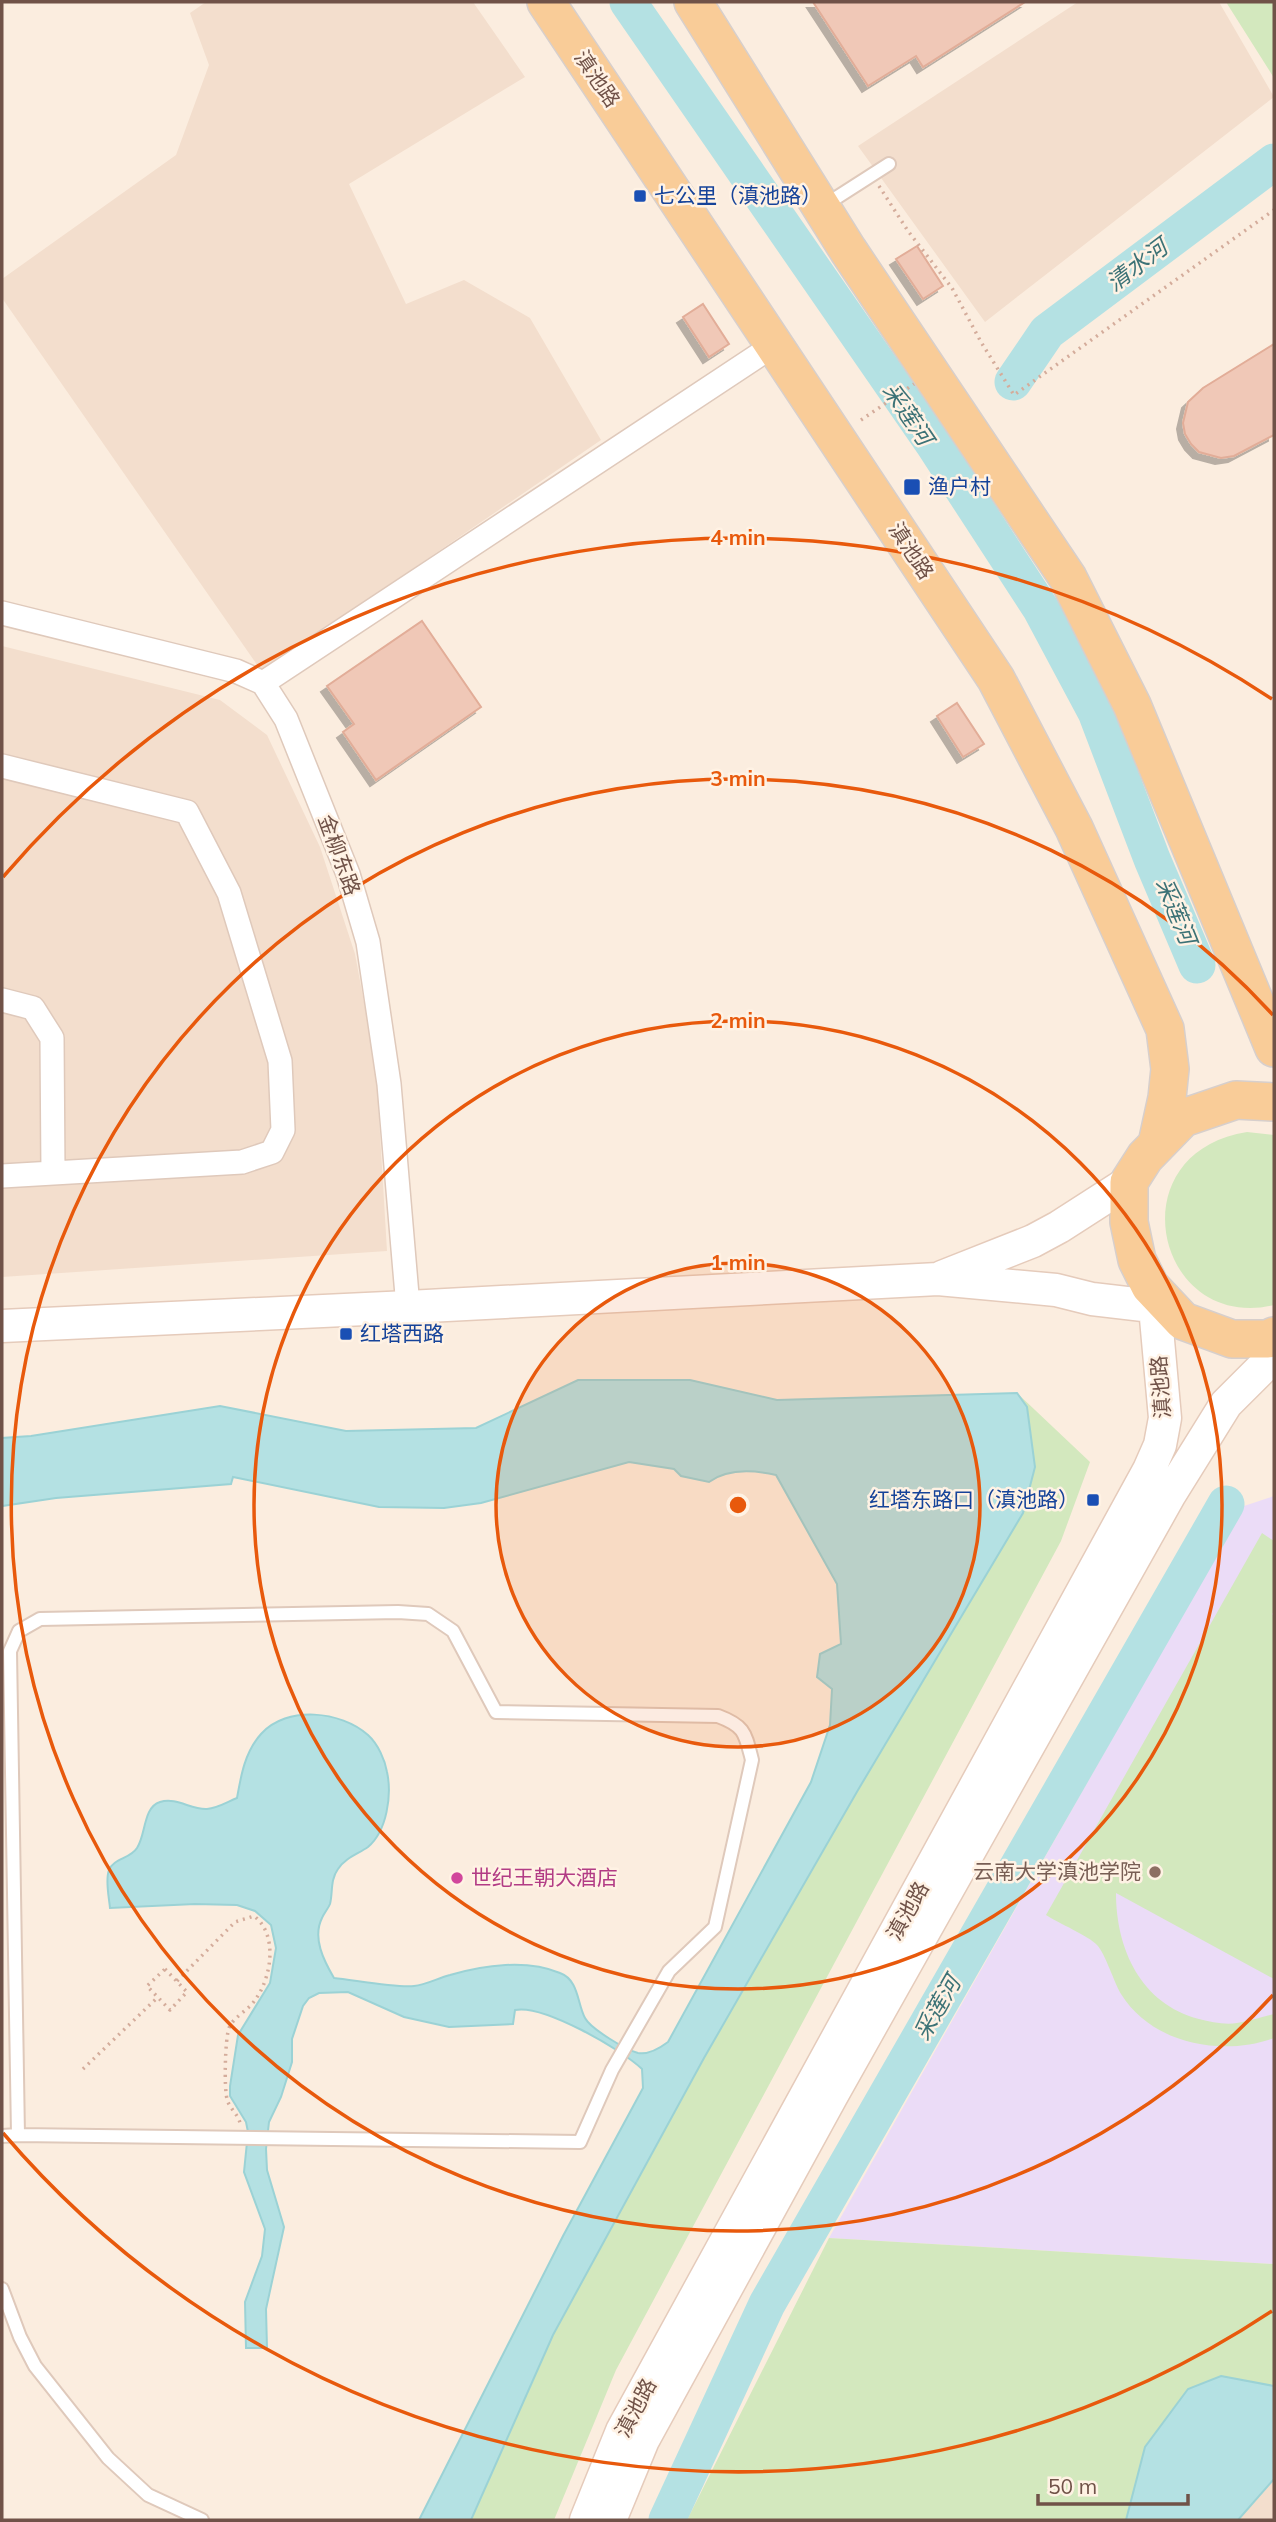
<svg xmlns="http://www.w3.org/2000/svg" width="1276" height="2522" font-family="Mulish,'Noto Sans SC',sans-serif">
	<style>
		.residential { fill: #f3decd }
		.education { fill: #ebdcf7 }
		.green { fill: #d3e8be }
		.water { fill: #b4e1e3; stroke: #9bd2d5; stroke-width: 2 }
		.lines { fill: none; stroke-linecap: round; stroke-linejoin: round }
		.river { stroke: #b4e1e3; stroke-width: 37 }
		.building { fill: #f0c8b7; stroke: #e2ad98; stroke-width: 2; filter: url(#shadow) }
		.lane-casing { stroke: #dfc9bb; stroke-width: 16 }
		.street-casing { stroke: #dfc9bb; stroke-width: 26 }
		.secondary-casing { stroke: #e5cbbb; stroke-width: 35 }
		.primary-casing { stroke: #d7cfcc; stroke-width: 40 }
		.path { stroke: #d4ac9b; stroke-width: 3.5; stroke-dasharray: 2 5; stroke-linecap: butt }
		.lane { stroke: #fff; stroke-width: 12 }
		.street { stroke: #fff; stroke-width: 23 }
		.secondary { stroke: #fff; stroke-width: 32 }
		.primary { stroke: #f9cc98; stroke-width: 37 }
		.path-bridge { stroke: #d4ac9b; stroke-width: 3.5; stroke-dasharray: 2 5; stroke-linecap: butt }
		.ring { fill: none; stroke: #e8590c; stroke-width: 3.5 }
		.transit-dot { fill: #1a4fb4; stroke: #fff2e4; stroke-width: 2.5 }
		.education-dot { fill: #8d6e63; stroke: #fff2e4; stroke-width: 2.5 }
		.hotel-dot { fill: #d1479c; stroke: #fff2e4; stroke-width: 2.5 }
		.labels { text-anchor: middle; stroke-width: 5; stroke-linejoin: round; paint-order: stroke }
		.street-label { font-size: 21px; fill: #705248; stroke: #fff2e4 }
		.transit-label { font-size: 21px; fill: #164399; stroke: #fff2e4; text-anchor: start }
		.education-label { font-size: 21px; fill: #785e54; stroke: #fff2e4; text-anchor: end }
		.hotel-label { font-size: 21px; fill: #b23c85; stroke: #fff2e4; text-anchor: start }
		.water-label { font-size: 23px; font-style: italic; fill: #3c7276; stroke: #fff2e4 }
		.centre { fill: #e8590c; stroke: #fff2e4; stroke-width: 3.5 }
		.ring-label { font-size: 21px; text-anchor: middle; font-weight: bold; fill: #e8590c; stroke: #fff2e4; stroke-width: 5; stroke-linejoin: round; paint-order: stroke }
	</style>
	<defs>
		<filter id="shadow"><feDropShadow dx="-6" dy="6" stdDeviation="0" flood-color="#0004"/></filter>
	</defs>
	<rect width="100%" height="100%" fill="#fbeddf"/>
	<path class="residential" d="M206,2H473L525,77L349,184L406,304L464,280L530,318L601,440L262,672L2,298V279L176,155L209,65L190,13Z
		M1078,2H1219L1274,97L985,322L858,146Z
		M2,646L220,700L267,735L320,847L355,954L376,1067L387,1251L2,1277Z
		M1274,2479V2520H1238Z"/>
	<path class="education" d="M1274,1496V2264L829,2238L1244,1506Z"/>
	<path class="green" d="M1226,2H1274V78Z
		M1247,1132L1274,1135V1305C1156,1333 1115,1153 1247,1132Z
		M1017,1393L1090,1462L1061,1541L616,2370L554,2520H470L553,2335L704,2058L858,1790L1027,1407Z
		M1262,1533L1274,1541V1612L1272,1614L1274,1616V1979L1116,1893C1116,1949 1141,2004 1199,2019C1211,2022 1225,2025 1237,2023C1249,2021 1262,2017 1274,2014V2038C1222,2057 1152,2044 1121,1994C1114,1982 1105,1953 1097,1945C1089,1936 1058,1923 1046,1915Z
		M829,2238L1274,2264V2479L1238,2520H687Z"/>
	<path class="water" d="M578,1380H690L777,1400L1017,1393L1027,1407L1035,1467L1023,1513L858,1790L704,2058L553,2335L471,2520H419L563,2236L643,2088L642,2069C621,2049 543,2004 515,2010L513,2024L449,2027L404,2017L348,1992L319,1993L309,1998L303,2006L292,2039V2062L281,2097L269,2122L266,2149L267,2170L284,2227L266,2309L267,2348H246L245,2302L262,2256L265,2229L244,2172L248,2132L246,2122L230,2096V2086L238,2035L270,1983L276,1948L271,1925L255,1911L237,1905L195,1904L110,1908C109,1897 105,1880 109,1870C114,1858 130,1859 137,1848C146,1835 143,1807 160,1802C177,1797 191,1810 207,1809C218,1808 227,1802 237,1798C241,1775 245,1752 261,1734C287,1705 341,1711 368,1735C378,1744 385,1760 387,1772C392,1795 387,1831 368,1847C358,1854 345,1858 338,1869C330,1880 333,1892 330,1904C328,1909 324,1913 322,1918C312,1938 324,1961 334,1978C354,1980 396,1988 414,1986C426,1985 438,1978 450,1975C484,1965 527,1959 560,1973C579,1980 577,2003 585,2018C591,2029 626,2050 638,2053C649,2055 660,2048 668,2042L811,1782L830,1725L832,1689L817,1677L820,1654L841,1644L837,1584L776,1475C754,1470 728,1468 709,1482L681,1476L674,1469L629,1462L481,1503L444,1508L379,1507L233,1477L231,1484L56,1498L2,1506V1438L31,1436L220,1406L346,1431L476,1428Z
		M1221,2376L1274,2386V2479L1238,2520H1126L1145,2447L1188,2389Z"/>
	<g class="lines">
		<path class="river" d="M628,2L933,443L1041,609L1096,712L1152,859L1197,965
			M1013,382L1047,332L1274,162
			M667,2520L767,2304L1226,1504"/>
	</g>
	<path class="building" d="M813,2H1025L923,67L916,56L868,86Z
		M917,246L943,286L923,299L896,259Z
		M703,304L729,344L709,357L683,317Z
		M1274,344V435L1234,456L1221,458L1199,452L1191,444L1185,434L1183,423L1188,402L1203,388Z
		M422,621L481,707L376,780L343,732L354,724L327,686Z
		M957,703L984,744L963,757L937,716Z"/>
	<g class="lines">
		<defs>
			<path id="lane" d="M825,205L889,164
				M398,1612L428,1614L453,1631L496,1712L718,1716C745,1726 745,1733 752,1760L715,1927L669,1971L612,2070L580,2142L18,2135L10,1651L19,1631L40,1619Z
				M2,2136L18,2135
				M2,2289L20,2337L35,2366L108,2458L148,2495L202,2520"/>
			<path id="street" d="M2,613L236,671L263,683L286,719L348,874L368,942L389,1084L408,1307
				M263,683L774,345
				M2,766L187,812L229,893L280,1061L283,1130L272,1152L242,1162L2,1176
				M2,1000L33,1008L52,1038L53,1173"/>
			<path id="secondary" d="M942,1277L1033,1241L1059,1227L1129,1182
				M2,1326L408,1307L938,1279L1056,1290L1092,1299L1169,1308
				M586,2520L622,2431L1149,1470L1160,1445L1165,1418L1155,1307L1150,1286
				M610,2520L643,2440L832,2095L1170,1494L1226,1404L1274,1356"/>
			<path id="primary" d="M546,2L996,679L1074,828L1165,1029L1170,1069L1167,1098L1157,1144
				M693,2L848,250L1068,578L1132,705L1274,1048
				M1274,1102L1236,1100L1183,1118L1145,1157L1129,1182V1222L1137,1260L1150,1286L1183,1321L1232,1339H1268L1274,1336"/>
		</defs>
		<use href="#lane" class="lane-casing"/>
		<use href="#street" class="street-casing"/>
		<use href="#secondary" class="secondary-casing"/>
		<use href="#primary" class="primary-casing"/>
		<path class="path" d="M879,186L908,231L952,288L981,342L1014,395L1274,210
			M165,1969L187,1992L170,2010L147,1986Z
			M177,1981L235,1922L254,1916C278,1934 272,1977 255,2000C249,2010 233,2017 229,2028C225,2039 224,2088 227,2099C229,2108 238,2114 240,2123
			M83,2069L157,1998"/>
		<use href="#lane" class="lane"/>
		<use href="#street" class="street"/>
		<use href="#secondary" class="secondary"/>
		<use href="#primary" class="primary"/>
		<path class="path-bridge" d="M861,420L914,384"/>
	</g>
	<circle cx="738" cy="1505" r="242" fill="#e8590c" fill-opacity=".12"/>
	<g class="ring">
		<circle cx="738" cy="1505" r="242"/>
		<circle cx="738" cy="1505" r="484"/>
		<path d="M1273 1995A726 726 0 1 1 1273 1015"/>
		<path d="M1272 2311A967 967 0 0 1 3 2133M3 877A967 967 0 0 1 1272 699"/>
	</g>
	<g class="transit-dot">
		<rect x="633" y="189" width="14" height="14" rx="3.5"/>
		<rect x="903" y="478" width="18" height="18" rx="3.5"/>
		<rect x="339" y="1327" width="14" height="14" rx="3.5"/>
		<rect x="1086" y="1493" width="14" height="14" rx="3.5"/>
	</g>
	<circle class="education-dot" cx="1155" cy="1872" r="7"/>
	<circle class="hotel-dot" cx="457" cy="1878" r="7"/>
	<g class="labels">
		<g class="street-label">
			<text transform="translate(597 79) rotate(56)" y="7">滇池路</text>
			<text transform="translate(911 551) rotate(57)" y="7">滇池路</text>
			<text transform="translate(339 855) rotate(70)" y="7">金柳东路</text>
			<text transform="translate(1161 1387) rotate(-94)" y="7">滇池路</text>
			<text transform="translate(908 1911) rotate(-61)" y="7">滇池路</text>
			<text transform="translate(636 2408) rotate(-62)" y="7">滇池路</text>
		</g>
		<g class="transit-label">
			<text x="654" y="203">七公里（滇池路）</text>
			<text x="928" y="494">渔户村</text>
			<text x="360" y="1341">红塔西路</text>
			<text x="1079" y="1507" text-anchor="end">红塔东路口（滇池路）</text>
		</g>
		<g class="education-label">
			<text x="1141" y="1879">云南大学滇池学院</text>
		</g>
		<g class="hotel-label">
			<text x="471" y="1885">世纪王朝大酒店</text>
		</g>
		<g class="water-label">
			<text transform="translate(1137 265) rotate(-37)" y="8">清水河</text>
			<text transform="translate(908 414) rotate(56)" y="8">采莲河</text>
			<text transform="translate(1176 911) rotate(68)" y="8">采莲河</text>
			<text transform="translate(937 2008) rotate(-60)" y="8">采莲河</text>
		</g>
	</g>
	<circle cx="738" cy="1505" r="10" class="centre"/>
	<g class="ring-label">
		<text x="738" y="545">4 min</text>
		<text x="738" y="786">3 min</text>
		<text x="738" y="1028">2 min</text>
		<text x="738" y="1270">1 min</text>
	</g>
	<rect width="1276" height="2522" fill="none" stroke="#705248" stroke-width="7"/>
	<path d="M1038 2494v10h150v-10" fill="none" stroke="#705248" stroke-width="3.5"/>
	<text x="1048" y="2494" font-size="21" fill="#705248" stroke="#fff2e4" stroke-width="5" paint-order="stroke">50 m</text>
</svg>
